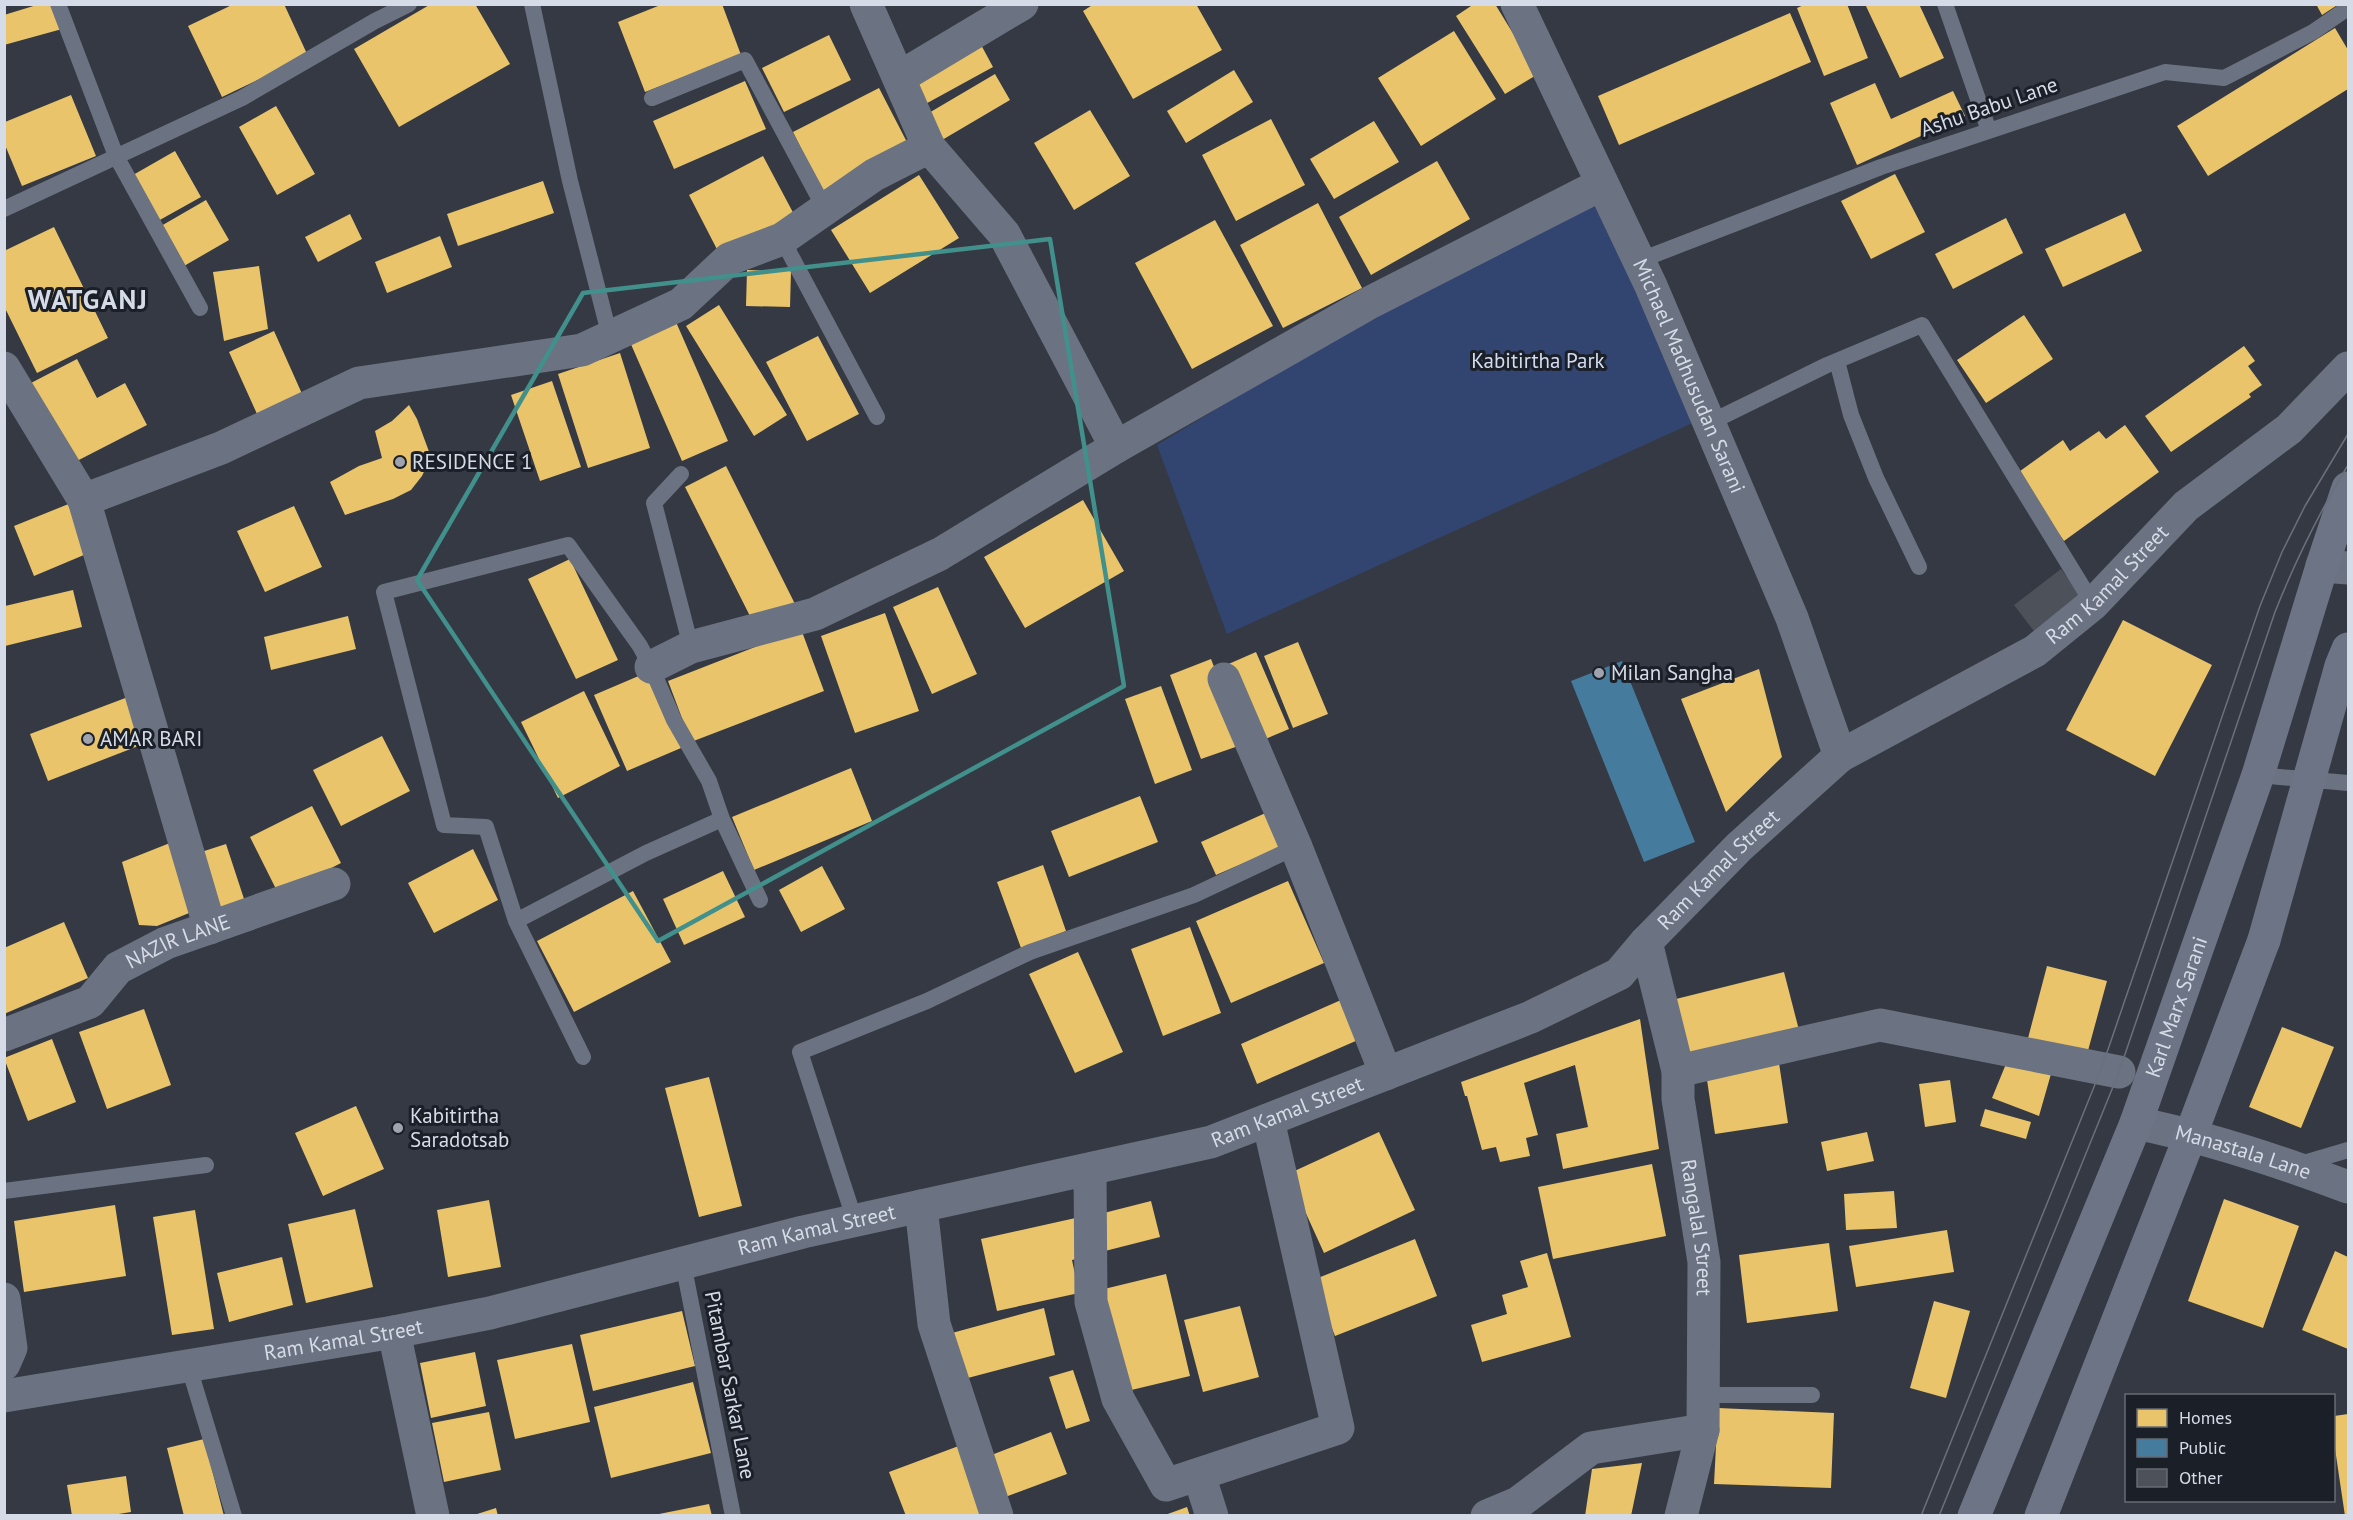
<svg xmlns="http://www.w3.org/2000/svg" width="2353" height="1520" font-family="'PT Sans',sans-serif">
	<style>
		.green { fill: #324571 }
		.homes { fill: #e9c46a }
		.public { fill: #457b9d }
		.building { fill: #4d5159 }
		.lines { fill: none; stroke-linecap: round; stroke-linejoin: round }
		.lane { stroke: #6b7281; stroke-width: 16 }
		.street { stroke: #6b7281; stroke-width: 33 }
		.secondary { stroke: #6c7486; stroke-width: 33 }
		.tram { stroke: #6b707d; stroke-width: 1.5 }
		.secondary-bridge { stroke: #6c7486; stroke-width: 33 }
		.marked { fill: none; stroke: #41908c; stroke-width: 4.5; stroke-linejoin: round }
		.poi-dot { fill: #9ea3ae; stroke: #1b1f27; stroke-width: 2 }
		.labels { text-anchor: middle; stroke-width: 6; stroke-linejoin: round; paint-order: stroke }
		.street-label { font-size: 21px; fill: #d6dce7; stroke: #1b1f27 }
		.park-label { font-size: 21px; fill: #d2dcf1; stroke: #1b1f27 }
		.poi-label { font-size: 21px; fill: #d6dce7; stroke: #1b1f27; text-anchor: start }
		.district-label { font-size: 27px; font-weight: bold; letter-spacing: 1.5px; fill: #d6dce7; stroke: #1b1f27 }
	</style>
	<rect width="100%" height="100%" fill="#353943"/>
	<path class="green" d="M1596,195L1697,421L1227,634L1157,445L1382,309Z"/>
	<path class="homes" d="M40,4H55L62,29L4,45V15Z
		M234,4H284L308,56L222,97L188,26Z
		M431,4H475L510,64L399,127L354,49Z
		M663,4H722L741,55L645,92L618,22Z
		M1094,4H1196L1222,50L1133,99L1083,11Z
		M1474,4H1495L1538,74L1505,94L1456,16Z
		M1806,4H1847L1868,58L1824,76L1797,8Z
		M1865,4H1919L1944,58L1900,78Z
		M2316,4H2339L2322,15Z
		M1790,13L1811,62L1619,145L1598,96Z
		M2335,28L2348,50V89L2208,176L2177,126Z
		M1454,31L1496,99L1421,146L1378,78Z
		M829,35L851,80L784,112L762,68Z
		M979,41L993,67L920,107L905,82Z
		M1234,70L1253,102L1186,143L1167,111Z
		M995,74L1010,100L937,143L922,117Z
		M745,81L766,129L674,169L653,121Z
		M1875,83L1891,119L1953,91L1965,116L1857,165L1830,103Z
		M879,88L909,146L822,191L793,132Z
		M71,95L96,156L22,186L5,145V122Z
		M276,106L315,174L277,195L239,127Z
		M1090,110L1130,176L1074,210L1034,143Z
		M1271,119L1305,185L1236,221L1202,155Z
		M1374,121L1399,162L1334,199L1310,159Z
		M175,151L201,197L158,221L133,175Z
		M763,156L797,220L722,259L689,195Z
		M1437,161L1470,219L1371,275L1339,217Z
		M1895,174L1925,232L1871,259L1841,201Z
		M919,175L959,238L870,293L831,230Z
		M543,181L554,213L458,246L447,214Z
		M206,200L229,240L184,266L161,226Z
		M1318,203L1362,288L1283,328L1240,245Z
		M2125,213L2142,251L2063,287L2045,249Z
		M350,214L362,239L318,262L305,237Z
		M2006,218L2023,253L1953,289L1935,254Z
		M1215,220L1273,326L1192,369L1135,263Z
		M54,227L108,338L37,373L4,306V251Z
		M440,236L452,267L387,293L375,262Z
		M259,266L268,329L224,341L213,272Z
		M747,270L791,271L790,307L746,306Z
		M719,305L787,415L754,436L686,326Z
		M2024,315L2053,359L1986,403L1957,360Z
		M676,322L728,441L682,461L630,342Z
		M274,331L307,405L262,425L229,352Z
		M818,336L859,414L807,441L766,362Z
		M2244,346L2255,361L2248,366L2262,385L2249,394L2251,397L2171,452L2145,416Z
		M620,353L650,448L588,468L558,374Z
		M77,359L97,398L125,383L147,425L73,463L31,383Z
		M552,381L581,467L540,481L511,395Z
		M409,405L417,419L431,457L422,476L411,490L393,499L345,515L330,482L359,466L382,458L375,431L392,421Z
		M2125,425L2159,472L2064,541L2016,474L2063,440L2070,451L2099,431L2106,439Z
		M726,466L796,606L755,626L685,487Z
		M1083,500L1124,571L1025,628L984,557Z
		M71,503L91,552L34,576L14,526Z
		M294,506L322,567L265,592L237,531Z
		M570,559L618,660L576,679L528,579Z
		M938,587L977,674L932,694L893,607Z
		M73,590L82,627L5,646V606Z
		M885,613L919,711L855,733L821,636Z
		M348,616L356,649L271,670L264,637Z
		M2123,620L2212,665L2155,776L2066,730Z
		M801,629L824,691L691,742L668,681Z
		M1298,642L1328,714L1293,728L1264,656Z
		M1256,652L1289,729L1258,742L1224,666Z
		M1211,659L1244,744L1201,759L1170,675Z
		M1759,669L1782,757L1726,812L1681,699Z
		M648,672L681,748L627,771L594,695Z
		M1161,686L1192,770L1155,784L1125,699Z
		M584,691L620,766L558,798L521,722Z
		M128,697L146,743L48,781L30,734Z
		M382,736L410,791L341,826L313,770Z
		M851,768L872,821L754,870L732,817Z
		M1140,796L1158,842L1069,877L1051,831Z
		M312,806L341,863L279,895L250,837Z
		M1270,811L1285,845L1216,875L1201,842Z
		M180,839L204,907L157,926L139,925L122,862Z
		M226,844L247,908L216,919L195,854Z
		M473,849L498,900L434,933L408,883Z
		M1043,865L1066,931L1021,948L997,882Z
		M822,866L845,909L801,932L779,890Z
		M723,871L745,917L684,945L663,899Z
		M1288,881L1324,963L1231,1003L1196,921Z
		M633,891L671,962L574,1012L537,941Z
		M64,922L88,978L4,1014V948Z
		M1190,927L1221,1013L1163,1036L1131,949Z
		M1078,952L1123,1052L1075,1073L1029,974Z
		M2047,966L2107,981L2086,1058L2027,1042Z
		M1784,972L1800,1034L1691,1061L1676,999Z
		M1341,1000L1358,1040L1257,1084L1241,1044Z
		M144,1009L171,1085L107,1109L79,1032Z
		M1640,1019L1659,1149L1563,1169L1556,1134L1588,1127L1575,1065L1524,1083L1538,1135L1526,1138L1530,1156L1500,1162L1496,1147L1482,1150L1467,1096H1465L1461,1082Z
		M2282,1027L2334,1047L2301,1128L2249,1107Z
		M52,1039L76,1102L28,1121L4,1058Z
		M2008,1059L2053,1067L2039,1116L1992,1098Z
		M1779,1063L1788,1123L1715,1134L1706,1073Z
		M709,1077L742,1206L699,1217L665,1088Z
		M1950,1080L1956,1122L1925,1127L1919,1084Z
		M356,1106L384,1169L323,1196L295,1133Z
		M1985,1109L2031,1122L2026,1139L1980,1126Z
		M1379,1132L1415,1210L1324,1253L1288,1174Z
		M1867,1132L1874,1161L1827,1171L1821,1142Z
		M1652,1164L1666,1236L1553,1259L1538,1187Z
		M1894,1191L1897,1228L1846,1230L1844,1194Z
		M2224,1199L2299,1226L2263,1328L2188,1301Z
		M489,1200L501,1267L448,1277L437,1210Z
		M1151,1201L1160,1237L1105,1251L1096,1215Z
		M115,1205L126,1276L24,1292L14,1221Z
		M355,1209L373,1287L306,1303L288,1224Z
		M195,1210L214,1329L172,1335L153,1217Z
		M1080,1217L1089,1256L1072,1260L1079,1293L997,1311L981,1239Z
		M1947,1230L1954,1272L1856,1287L1849,1246Z
		M1415,1239L1437,1296L1335,1336L1313,1280Z
		M1829,1243L1838,1311L1747,1323L1739,1255Z
		M2335,1251L2348,1257V1349L2302,1330Z
		M1547,1253L1571,1337L1482,1362L1471,1325L1507,1314L1502,1295L1528,1287L1520,1261Z
		M282,1257L293,1305L229,1322L217,1273Z
		M1166,1274L1190,1376L1123,1392L1100,1290Z
		M1934,1301L1970,1311L1946,1398L1910,1388Z
		M1240,1306L1259,1377L1203,1392L1184,1320Z
		M1044,1308L1055,1355L964,1379L952,1333Z
		M682,1311L695,1366L593,1391L580,1335Z
		M572,1344L590,1422L515,1439L497,1360Z
		M475,1352L486,1406L431,1418L420,1363Z
		M1073,1370L1090,1421L1066,1429L1049,1377Z
		M693,1382L711,1453L611,1478L594,1407Z
		M1718,1408L1834,1413L1831,1488L1714,1484Z
		M489,1412L501,1470L444,1482L432,1423Z
		M2348,1414V1516H2345L2334,1442V1416Z
		M1051,1432L1067,1474L997,1500L981,1459Z
		M204,1439L224,1516H184L167,1448Z
		M964,1444L992,1516H906L889,1472Z
		M1642,1463L1631,1516H1585L1592,1469Z
		M126,1476L131,1512L106,1516H72L67,1485Z
		M709,1504L712,1516H659V1514Z
		M1187,1507L1190,1516H1165V1515Z
		M496,1508L498,1516H474V1515Z"/>
	<path class="public" d="M1622,661L1695,842L1644,862L1571,681Z"/>
	<path class="building" d="M2061,569L2087,604L2040,639L2014,605Z"/>
	<g class="lines">
		<path class="lane" d="M58,4L116,156L200,308
			M532,4L570,181L610,337
			M1945,4L1989,131
			M652,98L745,60L825,209
			M4,209L242,98L375,21L409,4
			M782,239L877,417
			M1638,261L1881,167L2165,72L2224,78L2313,32L2348,8
			M1837,361L1851,415L1876,478L1919,567
			M1709,423L1827,365L1922,325L2093,604
			M681,474L654,503L691,647
			M2258,775L2348,783
			M516,921L646,853L722,819
			M583,1057L516,921L486,827L444,825L384,592L568,545L640,646L651,667L674,720L709,781L722,819L760,900
			M2297,1165L2348,1150
			M4,1191L206,1165
			M855,1221L800,1052L927,1001L1030,952L1194,895L1296,847
			M683,1263L733,1516
			M188,1364L234,1516
			M1703,1395H1812"/>
		<g class="street">
			<path id="s1" d="M1517,4L1651,286L1792,618L1840,756"/>
			<path d="M900,77L1022,4"/>
			<path d="M929,147L1004,234L1116,447"/>
			<path d="M4,368L84,500L210,928"/>
			<path d="M84,500L221,448L359,383L582,350L681,304L729,259L782,239L874,175L929,147L866,4"/>
			<path d="M2322,566L2348,568"/>
			<path d="M651,667L691,647L815,614L940,554L1116,447L1371,302L1602,184"/>
			<path d="M1224,679L1296,847L1386,1074"/>
			<path id="s2" d="M1646,942L1678,1071V1099L1704,1262L1703,1430L1681,1516"/>
			<path id="s3" d="M4,1035L90,1002L118,968L166,943L334,884"/>
			<path d="M1678,1071L1880,1025L2119,1072"/>
			<path id="s4" d="M2136,1123C2210,1138 2279,1161 2348,1187"/>
			<path d="M1090,1170L1091,1302L1118,1399L1166,1485L1338,1428L1268,1120"/>
			<path d="M921,1206L934,1324L997,1516"/>
			<path d="M4,1299L11,1348L4,1364"/>
			<path d="M394,1332L433,1516"/>
			<path id="s5" d="M4,1396L394,1332L490,1313L803,1232L1211,1142L1531,1017L1619,974L1646,942L1739,847L1840,756L2035,651L2093,604L2186,506L2289,429L2348,368"/>
			<path d="M1199,1475L1212,1516"/>
			<path d="M1487,1516L1518,1503L1591,1448L1703,1430"/>
		</g>
		<g class="secondary">
			<path id="s6" d="M1974,1516L2136,1123L2258,775L2322,566L2348,488"/>
			<path d="M2041,1516L2191,1134L2264,940"/>
		</g>
		<path class="tram" d="M1921,1516L2102,1067L2260,606L2282,552L2305,506L2348,434
			M1939,1516L2119,1072L2275,612C2296,559 2319,513 2348,465"/>
		<path class="secondary-bridge" d="M2264,940L2341,666L2348,649"/>
	</g>
	<path class="marked" d="M1050,239L1124,686L658,941L417,580L583,293Z"/>
	<g class="poi-dot">
		<circle cx="400" cy="462" r="6"/>
		<circle cx="1599" cy="673" r="6"/>
		<circle cx="88" cy="739" r="6"/>
		<circle cx="398" cy="1128" r="6"/>
	</g>
	<g class="labels">
		<g class="street-label">
			<text transform="translate(1989 107) rotate(-19)" y="7">Ashu Babu Lane</text>
			<text dy="7" stroke="none"><textPath href="#s1" startOffset="410">Michael Madhusudan Sarani</textPath></text>
			<text dy="7" stroke="none"><textPath href="#s5" startOffset="2306">Ram Kamal Street</textPath></text>
			<text dy="7" stroke="none"><textPath href="#s5" startOffset="1820">Ram Kamal Street</textPath></text>
			<text dy="7" stroke="none"><textPath href="#s3" startOffset="202">NAZIR LANE</textPath></text>
			<text dy="7" stroke="none"><textPath href="#s6" startOffset="548">Karl Marx Sarani</textPath></text>
			<text dy="7" stroke="none"><textPath href="#s5" startOffset="1316">Ram Kamal Street</textPath></text>
			<text dy="7" stroke="none"><textPath href="#s4" startOffset="111">Manastala Lane</textPath></text>
			<text dy="7" stroke="none"><textPath href="#s2" startOffset="291">Rangalal Street</textPath></text>
			<text dy="7" stroke="none"><textPath href="#s5" startOffset="830">Ram Kamal Street</textPath></text>
			<text dy="7" stroke="none"><textPath href="#s5" startOffset="344">Ram Kamal Street</textPath></text>
			<text transform="translate(730 1385) rotate(79)" y="7">Pitambar Sarkar Lane</text>
		</g>
		<g class="park-label">
			<text x="1538" y="368">Kabitirtha Park</text>
		</g>
		<g class="poi-label">
			<text x="412" y="469">RESIDENCE 1</text>
			<text x="1611" y="680">Milan Sangha</text>
			<text x="100" y="746">AMAR BARI</text>
			<text x="410" y="1123">Kabitirtha<tspan x="410" dy="24">Saradotsab</tspan></text>
		</g>
		<g class="district-label">
			<text x="88" y="309">WATGANJ</text>
		</g>
	</g>
	<rect width="2353" height="1520" fill="none" stroke="#d6dce7" stroke-width="12"/>
	<rect x="2125" y="1394" width="210" height="108" fill="#1b1f27" stroke="#666b74" stroke-width="1.5"/>
	<rect x="2137" y="1409" width="30" height="18" fill="#e9c46a" stroke="#666b74" stroke-width="1.5"/>
	<text x="2179" y="1424" font-size="18" fill="#d6dce7">Homes</text>
	<rect x="2137" y="1439" width="30" height="18" fill="#457b9d" stroke="#666b74" stroke-width="1.5"/>
	<text x="2179" y="1454" font-size="18" fill="#d6dce7">Public</text>
	<rect x="2137" y="1469" width="30" height="18" fill="#4d5159" stroke="#666b74" stroke-width="1.5"/>
	<text x="2179" y="1484" font-size="18" fill="#d6dce7">Other</text>
</svg>
